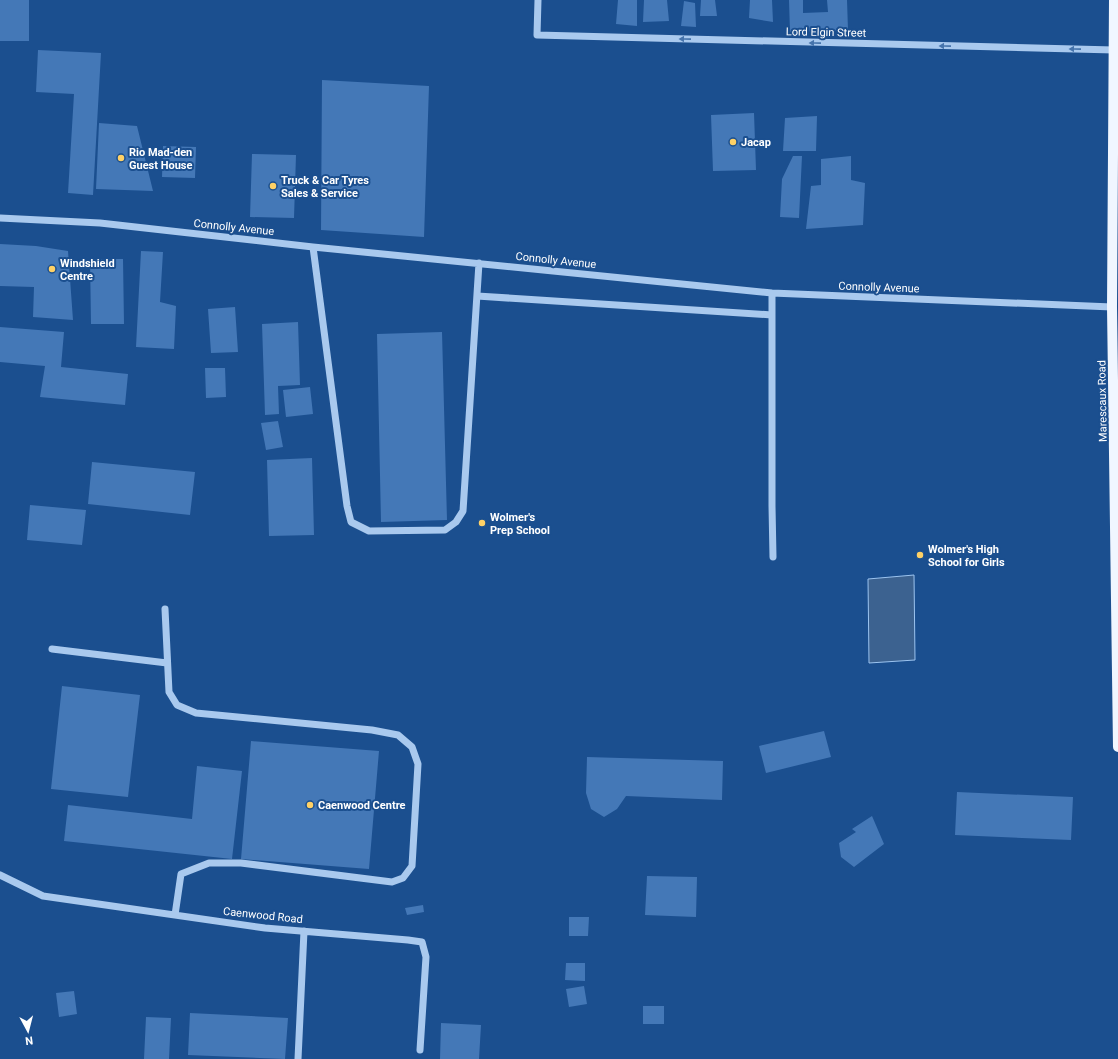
<svg xmlns="http://www.w3.org/2000/svg" width="1118" height="1059" font-family="Roboto,sans-serif">
	<style>
		.water { fill: #3c6290; stroke: #9cc4f0 }
		.building { fill: #4478b7 }
		.lines { fill: none; stroke-linecap: round; stroke-linejoin: round }
		.minor { stroke: #a9c9ee; stroke-width: 7 }
		.major { stroke: #f0f6ff; stroke-width: 10 }
		.oneway { fill: #4674ac }
		.poi-dot { fill: #ffd166; stroke: #1b4f8f; stroke-width: 1.5 }
		.labels { text-anchor: middle; stroke-width: 4; stroke-linejoin: round; paint-order: stroke }
		.street-label { font-size: 11px; fill: #fff; stroke: #1b4f8f }
		.poi-label { font-size: 11px; font-weight: bold; fill: #fff; stroke: #1b4f8f; text-anchor: start }
	</style>
	<rect width="100%" height="100%" fill="#1b4f8f"/>
	<path class="water" d="M914,575L915,660L869,663L868,579Z"/>
	<path class="building" d="M0,0H29V41H0Z
		M618,0H637V26L616,24Z
		M644,0H667L669,21L643,22Z
		M701,0H715L717,16H700Z
		M750,0H772L773,22L749,18Z
		M789,0H803V13L828,12L827,0H847L848,30L790,32Z
		M684,1L695,3L696,27L681,26Z
		M38,50L101,53L93,195L68,193L74,94L36,92Z
		M322,80L429,86L424,237L321,230Z
		M754,113L756,170L713,171L711,115Z
		M817,116L816,151H783L785,118Z
		M99,123L137,126L153,191L96,189Z
		M163,146L196,147L195,178L162,177Z
		M252,154L296,155L294,218L250,217Z
		M793,156H802L799,218L780,217L782,179Z
		M851,156V180L865,183L863,225L806,229L811,186L821,185V159Z
		M0,244L36,246L68,251L73,320L33,317L34,287L0,286Z
		M141,251L163,252L160,302L176,306L174,349L136,347Z
		M90,259H123L124,324H91Z
		M235,307L238,352L211,353L208,309Z
		M298,322L300,385L278,386L279,414L265,415L262,324Z
		M0,327L64,332L61,367L128,374L125,405L40,397L45,366L0,362Z
		M442,332L447,520L381,522L377,334Z
		M205,368H225L226,397L206,398Z
		M310,387L313,414L286,417L283,390Z
		M278,421L283,447L266,450L261,423Z
		M312,458L314,535L269,536L267,460Z
		M92,462L195,472L190,515L88,504Z
		M30,505L86,510L82,545L27,540Z
		M62,686L140,695L128,797L51,789Z
		M824,731L831,757L766,773L759,746Z
		M251,741L379,751L369,869L241,859Z
		M587,757L723,761L722,800L626,796L617,809L604,817L591,809L586,793Z
		M197,766L242,771L232,859L64,841L68,805L192,819Z
		M957,792L1073,797L1071,840L955,835Z
		M872,816L884,844L854,867L841,857L839,843L856,832L852,829Z
		M647,876L697,877L696,917L645,915Z
		M423,905L424,912L407,915L405,908Z
		M569,917H589L588,936H569Z
		M566,963H585V981L565,980Z
		M584,986L587,1004L569,1007L566,989Z
		M74,991L77,1014L59,1017L56,993Z
		M643,1006H664V1024H643Z
		M190,1013L288,1018L285,1059L188,1055Z
		M146,1017L171,1018L169,1059H144Z
		M441,1023L481,1025L479,1059H440Z"/>
	<g class="lines">
		<path class="minor" d="M538,0L537,35L1114,50
			M0,218L100,223L313,247L772,293L1112,307
			M313,247L347,506L351,522L369,531L445,530L456,522L463,511L479,263
			M772,293V506L773,557
			M477,296L772,315
			M165,609L169,692L177,705L196,713L372,730L398,735L412,747L418,764L412,866L403,878L392,882L241,863H209L181,874L175,915
			M52,649L167,663
			M0,875L43,896L265,928L408,940L422,942L426,957L420,1050
			M298,1059L304,931"/>
		<path class="major" d="M1114,0L1112,307L1118,747"/>
	</g>
	<defs><path id="oneway-solid" d="M-6-.8H1V-3.2L6.5 0L1 3.2V.8H-6Z"/></defs>
	<g class="oneway">
		<use href="#oneway-solid" transform="translate(685 39) rotate(-179)"/>
		<use href="#oneway-solid" transform="translate(815 43) rotate(-179)"/>
		<use href="#oneway-solid" transform="translate(945 46) rotate(-179)"/>
		<use href="#oneway-solid" transform="translate(1075 49) rotate(-179)"/>
	</g>
	<g class="poi-dot">
		<circle cx="733" cy="142" r="4"/>
		<circle cx="121" cy="158" r="4"/>
		<circle cx="273" cy="186" r="4"/>
		<circle cx="52" cy="269" r="4"/>
		<circle cx="482" cy="523" r="4"/>
		<circle cx="920" cy="555" r="4"/>
		<circle cx="310" cy="805" r="4"/>
	</g>
	<g class="labels">
		<g class="street-label">
			<text transform="translate(826 32) rotate(1)" y="4">Lord Elgin Street</text>
			<text transform="translate(234 227) rotate(6)" y="4">Connolly Avenue</text>
			<text transform="translate(556 260) rotate(6)" y="4">Connolly Avenue</text>
			<text transform="translate(879 287) rotate(2)" y="4">Connolly Avenue</text>
			<text transform="translate(1102 401) rotate(-91)" y="4">Marescaux Road</text>
			<text transform="translate(263 915) rotate(6)" y="4">Caenwood Road</text>
		</g>
		<g class="poi-label">
			<text x="741" y="146">Jacap</text>
			<text x="129" y="156">Rio Mad-den<tspan x="129" dy="13">Guest House</tspan></text>
			<text x="281" y="184">Truck &amp; Car Tyres<tspan x="281" dy="13">Sales &amp; Service</tspan></text>
			<text x="60" y="267">Windshield<tspan x="60" dy="13">Centre</tspan></text>
			<text x="490" y="521">Wolmer's<tspan x="490" dy="13">Prep School</tspan></text>
			<text x="928" y="553">Wolmer's High<tspan x="928" dy="13">School for Girls</tspan></text>
			<text x="318" y="809">Caenwood Centre</text>
		</g>
	</g>
	<g transform="translate(28 1031) rotate(173)" stroke="#1b4f8f" stroke-width="3" paint-order="stroke">
	<path d="M0-3L7 15L0 10L-7 15Z" fill="#ffffff"/>
	<text y="-6" font-size="11" font-weight="bold" text-anchor="middle" fill="#ffffff">N</text>
	</g>
</svg>
